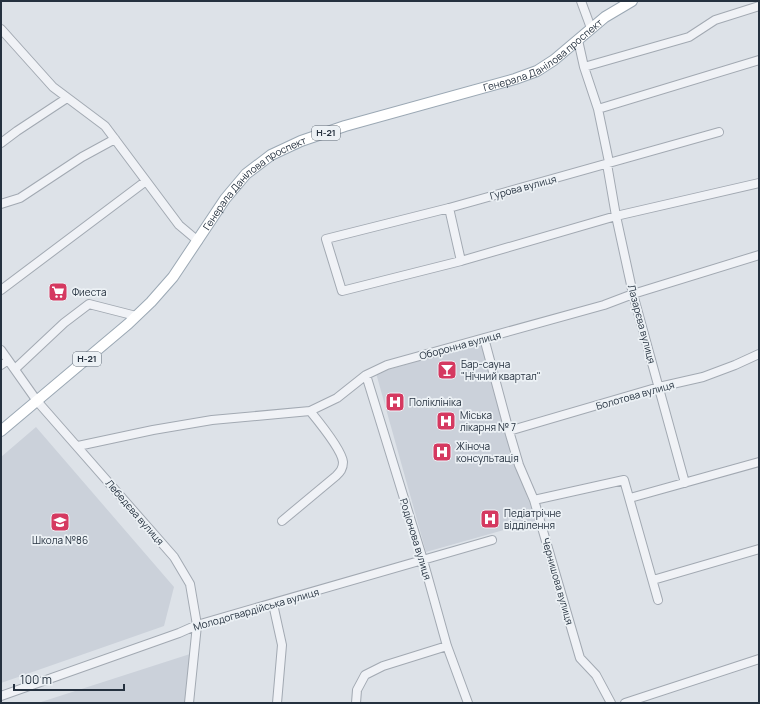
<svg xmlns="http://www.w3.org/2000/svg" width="760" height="704" font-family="Manrope,sans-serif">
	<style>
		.built { fill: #cbd1da }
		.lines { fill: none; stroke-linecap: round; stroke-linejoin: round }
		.minor-casing { stroke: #a2a9b2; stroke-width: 10 }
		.major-casing { stroke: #9ba8b4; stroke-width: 12 }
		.minor { stroke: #f0f2f6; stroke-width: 8 }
		.major { stroke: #fff; stroke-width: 10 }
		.labels { text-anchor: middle; stroke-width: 3.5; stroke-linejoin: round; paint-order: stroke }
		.shield { fill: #ecf1f5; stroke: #616b76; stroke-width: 1 }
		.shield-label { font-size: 9px; font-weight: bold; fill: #25313f }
		.street-label { font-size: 10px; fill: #25313f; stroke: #ecf1f5 }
		.poi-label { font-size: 10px; fill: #25313f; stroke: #ecf1f5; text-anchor: start }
	</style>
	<rect width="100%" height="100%" fill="#dde2e8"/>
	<path class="built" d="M482,343L517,469L536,521L426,552L376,373Z
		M36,427L174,587L164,626L1,683V457Z
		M190,654L186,703H38Z"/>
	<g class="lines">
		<defs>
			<path id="minor" d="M581,1L591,28
				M1,29L53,87L105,126L179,225L198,241
				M578,40L584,67L598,109L609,162
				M584,67L689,37L715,20L759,6
				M598,109L759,60
				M719,132L449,208L326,239L342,291L461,261L616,216L759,183
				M1,143L17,131L67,98
				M607,164L616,216L633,294L685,483
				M1,204L20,198L82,157L115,139
				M449,208L461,261
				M1,290L146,181
				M484,338L509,431L519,465L534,500L580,658L596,675L611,703
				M1,350L37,401L174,557L190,584L197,625L189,703
				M1,365L8,360
				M15,369L64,323L89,304L136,316
				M366,375L423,560L447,646L468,703
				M509,431L659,387L703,377L735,365L759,354
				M78,446L153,430L212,420L310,411L337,398L366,375L387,365L604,305L633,294L759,255
				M630,498L759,462
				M534,500L624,480L658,600
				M282,521L336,476C340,472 343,469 343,462C342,450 319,422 310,411
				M653,580L759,549
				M273,604L282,645L277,703
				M1,696L179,633L197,625L492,540
				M356,703L357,690L365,675L383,666L447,646
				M625,703L759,659"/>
			<g id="major">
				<path id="s1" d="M1,431L128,324L151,302L173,277L225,199L246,174L271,155L301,141L345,126L515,79L537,71L554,60L605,17L632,1"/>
			</g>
		</defs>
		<use href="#minor" class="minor-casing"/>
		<use href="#major" class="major-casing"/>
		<use href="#minor" class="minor"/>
		<use href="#major" class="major"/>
	</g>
	<defs>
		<symbol id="supermarket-square" viewBox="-11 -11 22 22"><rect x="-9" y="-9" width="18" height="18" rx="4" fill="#d53960" stroke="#ecf1f5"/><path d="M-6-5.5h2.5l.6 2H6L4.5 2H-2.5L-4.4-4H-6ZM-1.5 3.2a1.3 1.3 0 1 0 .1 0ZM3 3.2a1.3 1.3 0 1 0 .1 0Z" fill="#fff"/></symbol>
		<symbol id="bar-square" viewBox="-11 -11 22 22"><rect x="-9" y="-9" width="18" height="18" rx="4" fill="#d53960" stroke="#ecf1f5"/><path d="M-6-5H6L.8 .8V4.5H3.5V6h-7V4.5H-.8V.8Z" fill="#fff"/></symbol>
		<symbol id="hospital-square" viewBox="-11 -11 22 22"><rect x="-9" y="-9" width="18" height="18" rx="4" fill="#d53960" stroke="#ecf1f5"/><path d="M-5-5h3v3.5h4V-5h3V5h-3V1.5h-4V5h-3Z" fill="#fff"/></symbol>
		<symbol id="school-square" viewBox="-11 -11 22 22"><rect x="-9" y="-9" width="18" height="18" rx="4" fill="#d53960" stroke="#ecf1f5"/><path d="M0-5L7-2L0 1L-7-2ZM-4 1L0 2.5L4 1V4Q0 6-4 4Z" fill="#fff"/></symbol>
	</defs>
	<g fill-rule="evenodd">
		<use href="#supermarket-square" x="47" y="281" width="22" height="22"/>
		<use href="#bar-square" x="436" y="359" width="22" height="22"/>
		<use href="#hospital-square" x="384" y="391" width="22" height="22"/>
		<use href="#hospital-square" x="435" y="410" width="22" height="22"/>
		<use href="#hospital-square" x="431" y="441" width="22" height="22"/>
		<use href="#hospital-square" x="479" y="508" width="22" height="22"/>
		<use href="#school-square" x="49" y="511" width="22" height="22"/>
	</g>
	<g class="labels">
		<g class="shield">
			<rect x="312" y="126" width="28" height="14" rx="3"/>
			<rect x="73" y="352" width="28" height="14" rx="3"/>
		</g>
		<g class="shield-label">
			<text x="326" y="136">Н-21</text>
			<text x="87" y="362">Н-21</text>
		</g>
		<g class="street-label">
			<text dy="4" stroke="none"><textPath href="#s1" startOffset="681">Генерала Данілова проспект</textPath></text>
			<text dy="4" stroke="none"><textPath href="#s1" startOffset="358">Генерала Данілова проспект</textPath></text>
			<text transform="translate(523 187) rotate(-15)" y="4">Гурова вулиця</text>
			<text transform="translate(642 324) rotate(75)" y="4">Лазарєва вулиця</text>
			<text transform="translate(460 345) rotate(-15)" y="4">Оборонна вулиця</text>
			<text transform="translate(635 395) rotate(-16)" y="4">Болотова вулиця</text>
			<text transform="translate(135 512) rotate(49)" y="4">Лебедєва вулиця</text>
			<text transform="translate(416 539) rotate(73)" y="4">Родіонова вулиця</text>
			<text transform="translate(558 581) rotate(74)" y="4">Чернишова вулиця</text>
			<text transform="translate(256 609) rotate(-16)" y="4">Молодогвардійська вулиця</text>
		</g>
		<g class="poi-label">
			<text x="72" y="296">Фиеста</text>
			<text x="461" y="368">Бар-сауна<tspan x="461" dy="12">"Нічний квартал"</tspan></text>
			<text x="409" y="406">Поліклініка</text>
			<text x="460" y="419">Міська<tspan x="460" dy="12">лікарня № 7</tspan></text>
			<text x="456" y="450">Жіноча<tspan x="456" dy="12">консультація</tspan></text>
			<text x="504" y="517">Педіатрічне<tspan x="504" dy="12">відділення</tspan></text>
			<text x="60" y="544" text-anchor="middle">Школа №86</text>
		</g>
	</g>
	<rect width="760" height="704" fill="none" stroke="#25313f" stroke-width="4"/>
	<path d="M14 684v6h110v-6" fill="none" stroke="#25313f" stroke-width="2"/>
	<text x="20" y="684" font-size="12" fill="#25313f" stroke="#ecf1f5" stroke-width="3" paint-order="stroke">100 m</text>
</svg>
